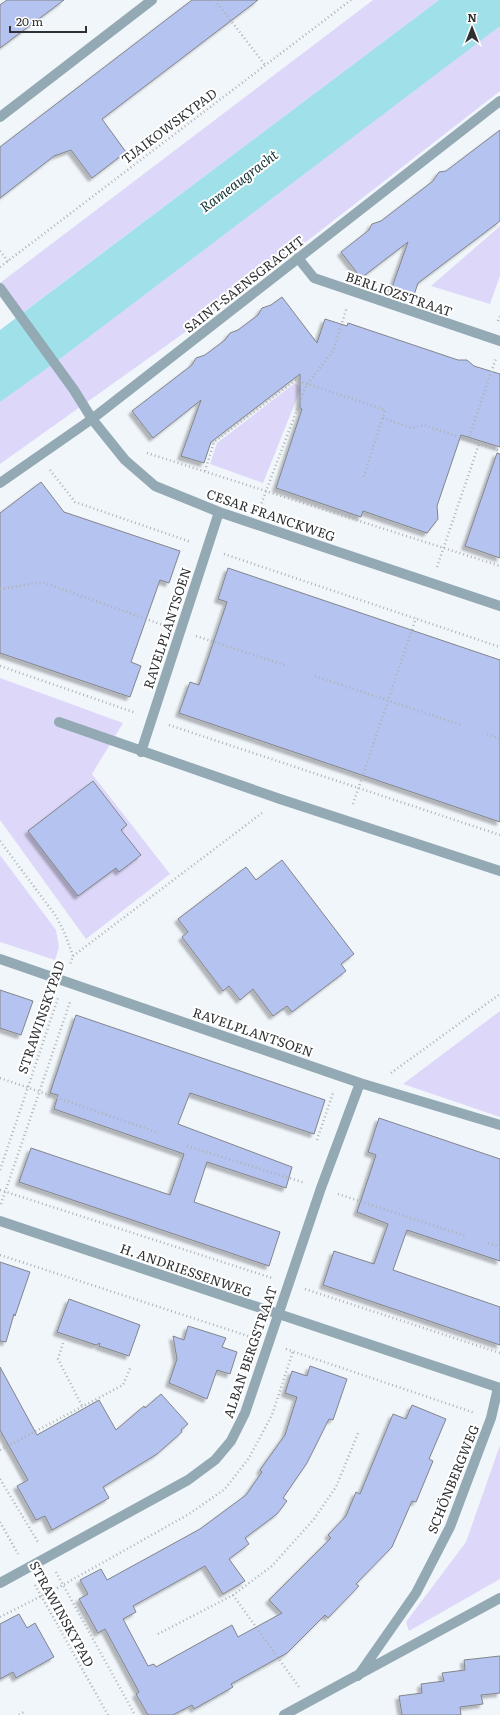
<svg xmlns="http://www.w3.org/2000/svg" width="500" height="1715" font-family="Literata,serif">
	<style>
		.green { fill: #ddd8f9 }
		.water { fill: #a0e0e9 }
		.building { fill: #b5c3f0; stroke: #83858a; filter: url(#shadow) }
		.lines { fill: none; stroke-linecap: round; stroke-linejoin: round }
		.path { stroke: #aeb2b5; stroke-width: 2.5; stroke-dasharray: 1 3; stroke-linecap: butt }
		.minor { stroke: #93a9b4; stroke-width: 10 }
		.labels { text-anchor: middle; stroke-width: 4; stroke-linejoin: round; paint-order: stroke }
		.street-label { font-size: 13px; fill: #2e3031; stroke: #fff }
		.water-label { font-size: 14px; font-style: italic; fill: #16363a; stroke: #fff }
	</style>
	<defs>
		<filter id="shadow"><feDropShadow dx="-3.5" dy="3.5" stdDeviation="1" flood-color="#0004"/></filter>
	</defs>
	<rect width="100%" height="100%" fill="#f1f6fb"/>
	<path class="green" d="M373,0H439L21,314L0,286V283Z
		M500,25V91L243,291L0,464V400Z
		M500,226V276L490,304L431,286Z
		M295,383L301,388L263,483L210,464L217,443Z
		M0,678L123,723L92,774L170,874L86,939L0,820Z
		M0,855L56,930L59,947L55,960L0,942Z
		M500,1011V1117L403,1084Z
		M500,1445V1579L409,1631L406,1622L466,1542Z"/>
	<path class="water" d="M439,0H500V26L57,361L0,402V330Z"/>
	<path class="building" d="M7,0H64L0,48V5Z
		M192,0H258L102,119L126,152L92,178L71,150L54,156L0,198V147Z
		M500,130V221L418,283L413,298L391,290L408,242L361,278L341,252L369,230L372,224L381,221L433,181L439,172L446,171Z
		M282,297L317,343L325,319L347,326L348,323L458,360H467L474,366L500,374V447L461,435L437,506L438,519L427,533L363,511L361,517L276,488L302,409L300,408V374L211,442L204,463L181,456L201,400L153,438L132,411L192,365L196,358L205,355L225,340L230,333L238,330L258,315L262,308L271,305Z
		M497,453L500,454V558L465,546Z
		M41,482L64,512L180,551L169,583L160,580L131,662L141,666L130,697L0,653V513Z
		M228,568L500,660V822L179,713L190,682L199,685L227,602L218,599Z
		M93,781L127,825L121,830L141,855L119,872L116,868L78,896L28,831Z
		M282,860L354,954L341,964L346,971L292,1012L287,1006L273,1016L253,989L240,1000L229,986L223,991L182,937L188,932L178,919L246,867L256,880Z
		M0,990L33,1001L21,1035L0,1028Z
		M76,1015L325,1100L314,1134L190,1093L178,1124L292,1167L286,1188L207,1162L194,1202L280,1232L269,1266L19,1182L31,1148L170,1195L184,1154L54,1109L58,1095L50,1093Z
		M379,1118L500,1159V1261L407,1230L393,1270L500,1307V1345L323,1285L334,1251L374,1264L388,1224L357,1212L376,1155L368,1152Z
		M0,1262L30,1272L15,1316L14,1314L6,1342L0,1341Z
		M69,1299L140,1325L129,1356L99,1346L100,1343L96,1345L57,1332Z
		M188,1326L226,1338L222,1347L237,1352L230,1374L217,1370L207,1399L169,1383L177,1359L173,1336L184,1340Z
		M310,1366L347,1379L333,1420L329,1419L307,1463L283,1498L287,1501L277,1514L245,1538L249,1544L229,1559L245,1581L223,1594L205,1566L133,1606L136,1612L123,1619L148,1666L154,1664L156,1667L232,1625L238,1637L282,1613L269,1600L331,1538L328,1535L346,1516L356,1492L360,1494L393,1414L406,1419L412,1405L446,1419L429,1459L433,1461L416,1502L412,1501L392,1547L356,1584L359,1586L328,1618L325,1615L287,1653L231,1684L233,1687L194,1709L192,1705L173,1715H148L136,1694L139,1692L105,1629L98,1633L79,1599L88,1594L80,1580L101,1569L107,1580L200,1529L246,1495L262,1472L260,1470L285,1435L297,1397L285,1393L292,1371L307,1376Z
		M0,1367L37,1435L99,1400L116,1430L144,1406L145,1408L161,1394L188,1424L181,1430L182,1432L157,1454L103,1487L109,1498L52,1530L45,1516L36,1520L17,1486L28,1480L0,1430Z
		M19,1614L27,1628L35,1623L54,1657L16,1678L13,1672L0,1679V1624Z
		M500,1656V1693L481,1695L483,1704L460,1707L461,1715H402L399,1696L422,1693L421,1684L444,1681L442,1673L465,1670L464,1660Z"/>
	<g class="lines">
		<path class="path" d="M215,0L265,65
			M0,251L8,261
			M0,267L351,0
			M498,321L500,316
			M383,418L411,428L424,425L500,451
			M468,440L496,358
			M147,453L500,566
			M50,470L75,502L191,542
			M205,471L214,442L296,380L385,410L363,479
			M260,507L306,386L333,351L347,307
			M224,554L500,647
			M437,567L479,444
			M0,589L42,582L163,625
			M196,636L287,666
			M0,666L136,713
			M315,676L461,725
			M169,725L500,835
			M487,734L500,739
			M353,804L416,618
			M0,841L56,916L65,934L73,956L70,965
			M73,956L262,813
			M391,1073L500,994
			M0,1078L159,1133
			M317,1140L333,1093
			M187,1146L305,1183
			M0,1170L58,998
			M0,1190L272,1278
			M338,1194L466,1236
			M1,1204L70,1002
			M488,1243L500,1247
			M0,1255L251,1337
			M305,1289L500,1353
			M63,1343L58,1359L82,1406
			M286,1349L475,1413
			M0,1450L123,1385L131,1366
			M0,1479L38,1542
			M0,1522L18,1554
			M56,1572L135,1715
			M35,1585L108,1715
			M233,1595L299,1687
			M0,1617L63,1585L189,1514L225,1489L249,1458L272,1415L293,1351
			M158,1634L233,1595L272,1566L314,1519L336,1487L359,1431
			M19,1715L24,1712"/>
		<path class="minor" d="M0,117L152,0
			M298,258L314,278L500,341
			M0,288L74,390L92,419L125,460L155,486L219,512L500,606
			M0,483L92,419L500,101
			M59,722L280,799L500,871
			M141,752L219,512
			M0,959L360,1083L500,1125
			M0,1221L500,1388
			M0,1583L188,1480L215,1460L231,1441L245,1413L321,1188L360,1083
			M358,1676L416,1593L450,1527L491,1418L498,1388
			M284,1715L500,1598"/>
	</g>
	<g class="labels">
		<g class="street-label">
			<text transform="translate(169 126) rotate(-37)" y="5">TJAIKOWSKYPAD</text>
			<text transform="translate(244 284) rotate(-38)" y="5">SAINT-SAENSGRACHT</text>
			<text transform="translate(399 294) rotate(19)" y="5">BERLIOZSTRAAT</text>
			<text transform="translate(271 515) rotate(19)" y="5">CESAR FRANCKWEG</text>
			<text transform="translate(167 628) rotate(-72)" y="5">RAVELPLANTSOEN</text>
			<text transform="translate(41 1017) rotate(-71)" y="5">STRAWINSKYPAD</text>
			<text transform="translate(253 1032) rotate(19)" y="5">RAVELPLANTSOEN</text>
			<text transform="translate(186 1270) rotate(19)" y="5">H. ANDRIESSENWEG</text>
			<text transform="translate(250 1352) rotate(-71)" y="5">ALBAN BERGSTRAAT</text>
			<text transform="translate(453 1479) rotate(-68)" y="5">SCHÖNBERGWEG</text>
			<text transform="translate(62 1614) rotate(61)" y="5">STRAWINSKYPAD</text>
		</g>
		<g class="water-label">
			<text transform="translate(239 181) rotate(-37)" y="5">Rameaugracht</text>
		</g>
	</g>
	<g transform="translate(472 28)" stroke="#ffffff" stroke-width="3" paint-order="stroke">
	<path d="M0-3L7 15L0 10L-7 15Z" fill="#2e3031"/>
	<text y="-6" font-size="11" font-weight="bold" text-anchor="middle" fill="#2e3031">N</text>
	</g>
	<path d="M10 26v6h76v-6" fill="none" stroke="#2e3031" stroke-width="2"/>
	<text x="16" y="26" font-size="12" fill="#2e3031" stroke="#ffffff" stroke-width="3" paint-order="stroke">20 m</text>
</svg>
